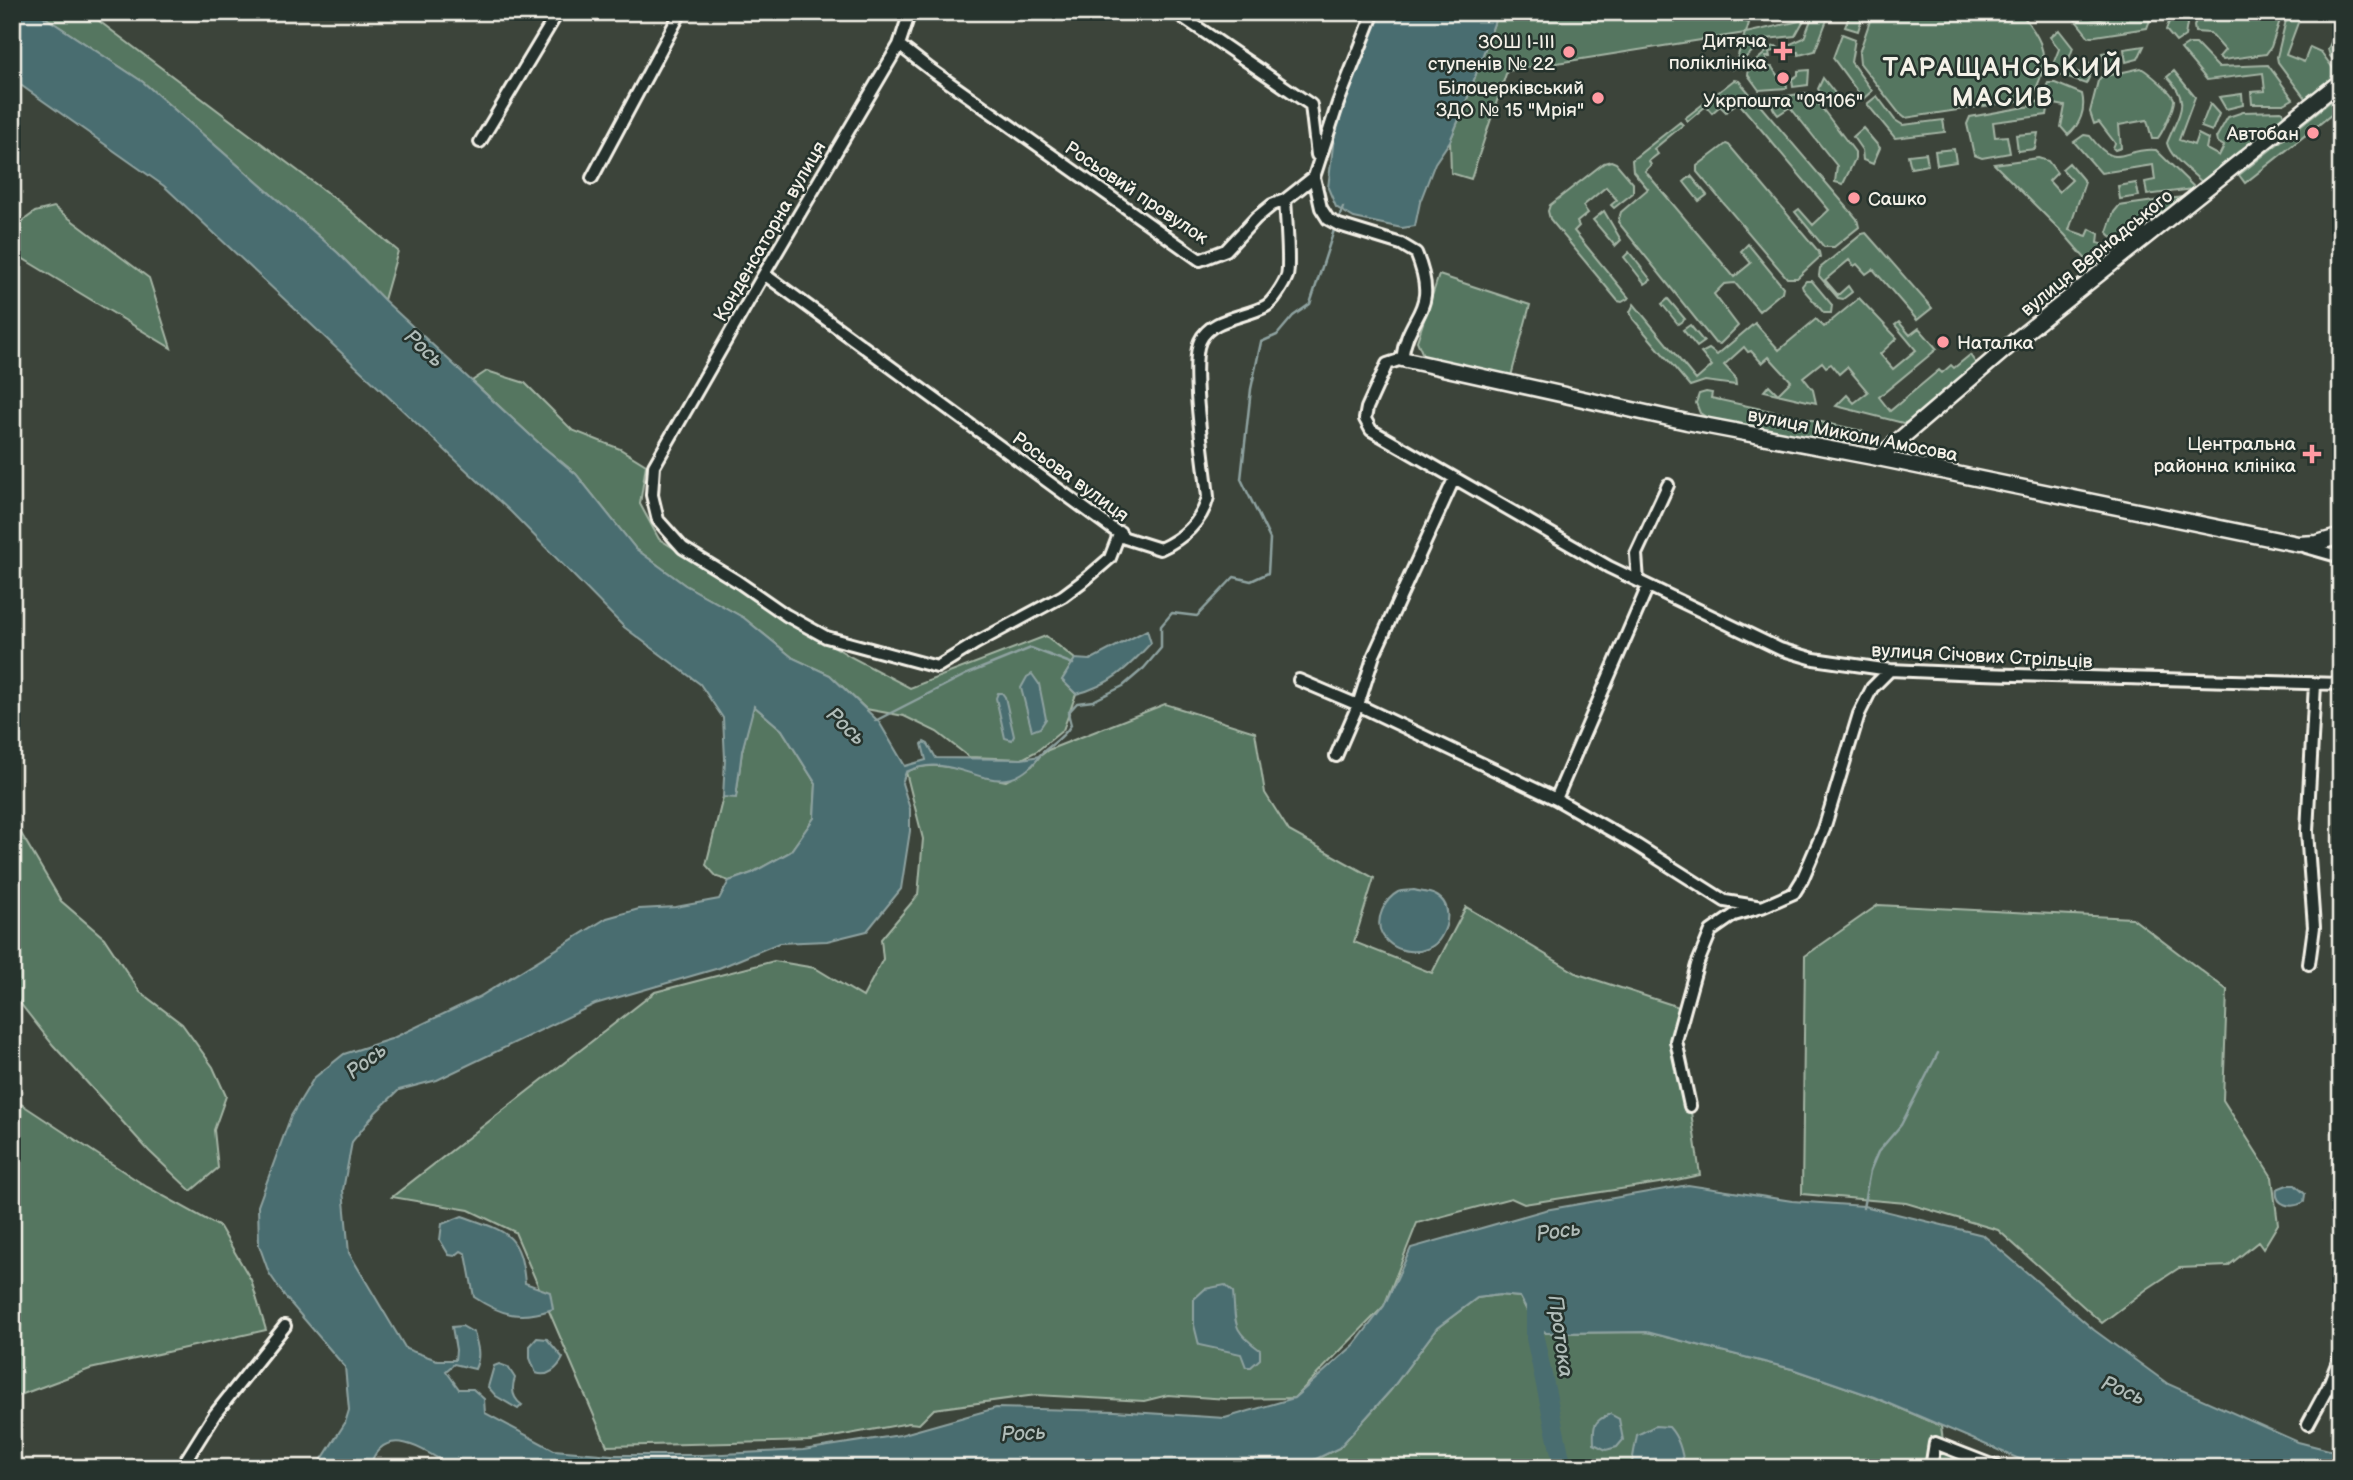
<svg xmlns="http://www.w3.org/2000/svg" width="2353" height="1480" font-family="'Balsamiq Sans',sans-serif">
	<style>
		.green { fill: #557660; stroke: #a4b4a4; stroke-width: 2 }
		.water { fill: #4a6d70; stroke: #8ea2a0; stroke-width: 2 }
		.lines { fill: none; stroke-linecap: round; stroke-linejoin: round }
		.stream { stroke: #8ea2a0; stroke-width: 2.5 }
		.river { stroke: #4a6d70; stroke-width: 18 }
		.minor-casing { stroke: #f4f1e8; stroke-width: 16 }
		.tertiary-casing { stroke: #f4f1e8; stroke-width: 19 }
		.minor { stroke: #26332d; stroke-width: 10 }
		.tertiary { stroke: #26332d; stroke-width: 14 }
		.poi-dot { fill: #ff9aa2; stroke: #26332d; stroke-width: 2.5 }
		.labels { text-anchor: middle; stroke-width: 5; stroke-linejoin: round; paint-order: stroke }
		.poi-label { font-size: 19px; fill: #f4f1e8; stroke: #26332d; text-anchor: end }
		.street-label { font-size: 19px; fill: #f4f1e8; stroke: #26332d }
		.water-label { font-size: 21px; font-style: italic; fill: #b0bcb8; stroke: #26332d }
		.district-label { font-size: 26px; font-weight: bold; letter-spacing: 2px; fill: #f4f1e8; stroke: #26332d }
	</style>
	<rect width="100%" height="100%" fill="#3c443a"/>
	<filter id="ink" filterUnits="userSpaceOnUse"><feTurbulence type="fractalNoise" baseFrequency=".0143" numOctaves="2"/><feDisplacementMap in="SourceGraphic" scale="14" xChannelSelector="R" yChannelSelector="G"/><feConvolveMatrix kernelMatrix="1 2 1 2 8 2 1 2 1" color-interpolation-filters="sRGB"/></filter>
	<g filter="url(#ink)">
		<path class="green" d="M37,12H87L346,207L398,251L384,300L338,253L143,82Z
			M1498,12H1718L1749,23L1746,33L1804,20L1795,36L1766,39L1734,68L1745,33L1507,71L1471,179L1451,173L1450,141L1465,105Z
			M1814,12H1830L1815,51L1799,55L1798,52L1793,53V49L1785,50L1788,45L1804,38Z
			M1839,12H1864L1858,31L1845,27L1849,17Z
			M1873,12H2020C2037,33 2050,51 2040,79C2036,89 2034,96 2024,100L1905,118L1899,113L1860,63L1859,53Z
			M2069,12H2085L2092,18L2100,19L2128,12H2153L2147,28L2089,37Z
			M2168,12H2189L2185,36L2176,42L2166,30L2172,14Z
			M2199,12H2281V17L2271,47L2266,54L2223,60L2219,57L2225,50L2210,33L2195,32L2194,26Z
			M2288,12H2302L2286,55L2304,62L2310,47L2321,52L2338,75L2307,101L2278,62L2277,57Z
			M2059,30L2073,48L2066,67L2082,74L2087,61L2094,67L2086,84L2059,75L2054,70V62L2059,49L2050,37Z
			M2341,30V68L2330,56L2328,49L2335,34Z
			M1842,34L1855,39L1851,62L1872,91L1863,99L1833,58Z
			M2189,44H2196L2218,67L2268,65L2293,99L2284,104H2252L2251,92L2265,91L2263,73L2207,80L2181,49Z
			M1776,46L1781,50L1769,52L1770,57H1766L1768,67H1772L1777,75H1780L1781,80L1786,79L1787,88L1759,90L1748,75L1749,67L1772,47Z
			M2144,46L2138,59L2126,62L2124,49Z
			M2117,50L2119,63L2105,65L2102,53Z
			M2141,68C2148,72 2172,92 2174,99C2175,106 2162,134 2157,139H2152L2147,120L2119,125L2121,148L2115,150L2113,148L2115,143L2099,122L2094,124L2090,112L2098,81L2101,77Z
			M1809,70L1808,85L1793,87L1792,79L1798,75V71Z
			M2174,71L2195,97L2179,140L2194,145L2198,134L2208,139L2206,149L2219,156L2224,146L2217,142L2216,138L2228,117L2243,112L2281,111L2283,112L2284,118L2203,183C2191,171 2171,159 2167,143C2179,113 2192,102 2167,77Z
			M1823,78L1838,97L1829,104L1818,89Z
			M1734,80L1739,81L1857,219L1859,227L1834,247H1824L1795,212L1799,209L1813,225L1829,210L1738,102L1726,112L1720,106L1712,113L1706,106L1688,121L1685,118Z
			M2048,83H2055L2082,94C2086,110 2080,125 2068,135L2061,127L2065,106L2049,103L2047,115L1993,122L1995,137L2007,136L2010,153L1982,158L1974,155L1967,124L1970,117L2031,106L2040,100Z
			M1805,93L1812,95L1855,152V159L1843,184L1835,182L1837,166L1790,107L1778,115C1773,109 1770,105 1775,98Z
			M2341,93V107L2245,183L2239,175Z
			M2242,94L2243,105L2226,109L2219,97Z
			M1877,96L1895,120L1903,125L1943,120L1945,132L1895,138L1867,104Z
			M2210,104L2219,114L2212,131L2201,127Z
			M1680,122L1683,125L1654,149L1658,154L1649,161L1651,165L1645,171L1734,277L1751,263L1741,251L1748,244L1783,287L1782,292L1759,311L1735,283L1724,284L1714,294L1738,326L1720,344L1715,343L1618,222L1621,212L1648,189L1633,171L1632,160Z
			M1863,128L1880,148L1873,164L1863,160L1862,150L1853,137Z
			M2038,133L2035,149L2018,151L2016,135Z
			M2084,135L2090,136C2118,173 2121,147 2156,150L2194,187L2193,189L2147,195L2145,182L2155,180L2153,165L2101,173L2074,142Z
			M1726,144L1729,145L1819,252L1820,257L1797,278H1787L1697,172V166Z
			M1954,149L1956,162L1937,165L1935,151Z
			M1926,153L1928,165L1911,168L1908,155Z
			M2038,158L2048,161L2057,173L2049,181L2059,192L2072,180L2062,169L2069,163L2085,182L2069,230L2087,236L2090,229L2099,234L2098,243L2111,247L2114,239L2107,232L2114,212L2119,206L2183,197L2095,270L2065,235L1994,164Z
			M1611,161L1616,163L1633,183V193L1614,208L1611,205L1617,200L1606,187L1583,206L1588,213L1577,222L1579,226L1574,231L1629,298L1622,302L1618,301L1550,219L1548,211L1550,205L1604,163Z
			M1691,176L1707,195L1699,201L1684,182Z
			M2136,183L2139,196L2120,199L2118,186Z
			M54,207L149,278L171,348L12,252V229L35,212Z
			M1604,211L1621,240L1615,246L1593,220Z
			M1866,233L1932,308L1917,320L1873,269L1866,274L1857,264L1854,266L1849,260L1825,280L1838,295L1848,286L1852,292L1843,299L1838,298L1819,276L1820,268L1862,234Z
			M1629,252L1651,280L1645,284L1624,257Z
			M1439,275L1530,305L1510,380L1430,362L1423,355L1417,341Z
			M1806,281H1812L1832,305L1831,313H1824L1803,289L1802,286Z
			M1859,298L1897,338L1880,354L1893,369L1916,350L1895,325L1899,322L1910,335L1919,328L1937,349L1879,397L1890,411L1939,370L1942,373L1951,365L1954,368L1970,355L1977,365L1911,422L1903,423L1836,406L1847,395L1854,403L1868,392L1847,367L1839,374L1831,364L1826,367L1822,362L1803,377L1813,390L1816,403L1764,391L1769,385L1778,394L1791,381L1769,357L1762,363L1751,351L1748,352L1744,347L1724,365L1735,377L1736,385L1705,381L1690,386L1633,319L1630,312L1634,304L1696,380L1712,366L1701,353L1709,349L1717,355L1755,323L1779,350L1816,319L1824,327Z
			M1668,299L1685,319L1678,324L1662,304Z
			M1690,325L1704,342L1697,347L1683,330Z
			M487,371L525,383L572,430L620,449L646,465L640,504L659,539L851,657L910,688L1046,636L1075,659L1062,680L1076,694L1063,730L1037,751L1022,759L969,757L937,732L904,716L866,709L830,675L793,658L744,618L685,585L636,549L576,474L542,446L472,381Z
			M1706,392L1712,393L1711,398L1862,431L1864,434L1858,441L1842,443L1709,419L1700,413L1696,403L1699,394Z
			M1165,704L1255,732L1265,793L1289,831L1374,878L1354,942L1432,973L1466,907L1578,974L1685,1009L1682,1049L1700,1175L1672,1181L1524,1204L1511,1198L1417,1223L1384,1306L1294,1398L1228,1399L1168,1395L1144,1401L1036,1395L934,1409L919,1424L909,1423L811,1441L607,1446L515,1232L469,1210L392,1197L655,992L774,961L815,968L863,997L883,959L881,939L918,895L923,839L906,772C938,756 973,775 1006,781L1032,766L1040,756L1048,750Z
			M753,705L782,730L816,784L814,818L790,852L752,873L729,881L717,877L706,865L723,797H736L742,751Z
			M12,818L61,901L104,938L140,992L182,1024L213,1067L226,1096L214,1130L218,1168L191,1191L149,1151L53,1045L12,993Z
			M1878,905L2132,918L2227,990L2223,1100L2272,1177L2278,1224L2263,1249L2258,1242L2228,1266L2179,1268L2147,1289L2102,1323L1998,1230L1906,1203L1802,1194L1805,956Z
			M12,1098L147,1187L220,1227L251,1280L266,1330L90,1369L12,1398Z
			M1499,1295L1520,1297L1531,1319L1546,1333L1647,1332L1796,1370L1874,1397L1941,1426L1944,1449L1982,1468H1297L1339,1448L1390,1391L1437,1328L1477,1298Z"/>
		<path class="water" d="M12,12H37L143,82L338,253L384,300L542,446L576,474L636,549L685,585L744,618L793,658L830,675L879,722L905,766L926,760L922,744L924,742L928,744L936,758L1022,759L1040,756C998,813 959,745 906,772L902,783L910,809V831L901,889L867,931L827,941L779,943L719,968L595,1004L437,1080L399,1090L376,1112L352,1142L343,1190L349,1253L406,1349L437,1360H455L456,1350L452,1327L462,1326L474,1333C478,1346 481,1357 475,1369L454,1364L446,1371L459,1389H473L484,1399L485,1413L554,1450L612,1455H703L803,1450L900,1435L996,1408L1115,1411L1225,1418L1294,1398L1354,1345L1384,1306L1411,1248L1545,1210L1688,1185L1792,1201L1864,1206L1983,1235L2094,1330L2168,1384L2298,1442L2341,1453V1468H2071L2031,1464L1874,1397L1796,1370L1647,1332L1546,1333L1532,1319L1520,1297L1499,1295L1477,1298L1437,1328L1390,1391L1339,1448L1297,1468H454C426,1452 384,1419 369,1468H333L319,1464L345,1423L349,1410L345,1367L286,1298L269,1273L259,1245L258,1206L291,1116L314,1078L344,1054L391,1039L479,997L607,918L639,909L676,907L719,899L729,881L752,873L790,852L814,818L816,784L782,730L754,706L742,751L736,798L723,797L725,759L723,718L700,684L624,627L511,512L164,186L12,79Z
			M1378,12H1498L1465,105L1450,141L1435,163L1420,202L1415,226L1402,228L1354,218L1336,207L1328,188L1338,103Z
			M1147,630L1151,643C1128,668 1109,686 1076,694L1062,680L1075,659L1090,660Z
			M1032,674L1039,684L1046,719L1040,728L1032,731L1021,688L1027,677Z
			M998,693H1002L1005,697L1014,736L1012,740L1005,738L996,698Z
			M1414,890C1420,892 1429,892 1435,895C1452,903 1449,924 1441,937C1429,958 1393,955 1382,934C1374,920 1385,899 1398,892C1402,890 1409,891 1414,890Z
			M2287,1185H2295L2305,1194L2304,1202C2292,1209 2274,1206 2277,1189Z
			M462,1216C507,1232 520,1232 525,1283L550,1292L553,1309C521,1320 502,1316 474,1297L466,1254L461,1251L455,1256L449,1255L440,1240L442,1224Z
			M1225,1285L1233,1292C1236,1324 1231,1329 1260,1350V1359L1251,1367H1246L1241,1354L1199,1345L1194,1325V1299L1205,1289Z
			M537,1338L547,1339L563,1358C558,1368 548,1378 536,1373L530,1358V1346Z
			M499,1364L508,1367L515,1378C511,1389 512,1398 522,1405L518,1409L496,1396L488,1387L494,1366Z
			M1610,1414L1619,1419L1623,1440L1617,1447L1606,1450L1594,1444C1593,1426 1593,1421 1610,1414Z
			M1655,1426L1669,1427C1679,1438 1683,1453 1684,1468H1631L1637,1435Z"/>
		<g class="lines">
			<path class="stream" d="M1338,221L1343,207
				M875,721L967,674L1031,648L1073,664
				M1038,757C1049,745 1062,740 1071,725L1068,713L1077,703L1093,701L1123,686L1144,668L1161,648V626L1172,613L1197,616L1234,577L1251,581L1268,573L1270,539L1241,479L1251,389L1261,342L1277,335L1293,316L1310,304L1335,227
				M1863,1208L1870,1171L1878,1152L1901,1125L1938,1053"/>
			<path class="river" d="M1535,1299V1338L1563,1468"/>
			<defs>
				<path id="minor" d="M910,12L899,45L764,274L654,466L652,495L658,520L683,548L737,581L786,615L826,637L937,667L976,643L1063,596L1087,578L1110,558L1120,532
					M1175,12L1311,105L1317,155
					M1374,12L1338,103L1314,177L1321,208L1328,219L1339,225L1401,244L1416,253C1441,314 1408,310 1402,359L1387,364L1367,408L1365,419L1371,430L1609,567L1780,649L1814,659L1890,670L1980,674L2341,684
					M899,45L930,69L1200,260L1226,250L1256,218L1272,205L1285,200L1314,177
					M480,142L558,12
					M592,178L681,12
					M764,274L1125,538L1160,549C1182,539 1202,522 1208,497C1205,466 1189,366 1200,341C1210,318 1247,317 1266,306C1273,302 1284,284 1287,276C1290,265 1286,215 1285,200
					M2306,547L2341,557
					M1638,581L1636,554L1668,485
					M1299,680L1358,705L1556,799L1635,844L1725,901L1762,907L1794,893L1802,880L1824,829L1859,714L1872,688L1890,670
					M1336,756L1358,705L1374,655L1454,479
					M1556,799L1648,586
					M2309,964L2314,927L2307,831L2315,684
					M1690,1106L1676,1041L1697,965L1711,931L1734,915L1755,909
					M2308,1424L2328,1387L2341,1354
					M181,1468L215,1414L285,1326
					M1931,1468L1935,1443L1999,1468"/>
				<path id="tertiary" d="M1402,359L1687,422L1878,458L2298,544L2317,543L2341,536
					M1878,458L2016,340L2341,81"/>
			</defs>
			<use href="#minor" class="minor-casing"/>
			<use href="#tertiary" class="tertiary-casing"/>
			<use href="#minor" class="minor"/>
			<use href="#tertiary" class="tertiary"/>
		</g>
	</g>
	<g class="poi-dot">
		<path d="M1779.5 40.5h7v7h7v7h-7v7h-7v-7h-7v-7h7z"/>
		<circle cx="1569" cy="52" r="7"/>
		<circle cx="1783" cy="78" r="7"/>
		<circle cx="1598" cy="98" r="7"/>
		<circle cx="2313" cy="133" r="7"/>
		<circle cx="1854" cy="198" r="7"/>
		<circle cx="1943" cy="342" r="7"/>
		<path d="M2308.5 443.5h7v7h7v7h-7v7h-7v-7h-7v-7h7z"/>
	</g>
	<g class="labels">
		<g class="poi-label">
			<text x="1767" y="47">Дитяча<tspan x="1767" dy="22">поліклініка</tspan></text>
			<text x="1555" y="48">ЗОШ І-ІІІ<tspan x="1555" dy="22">ступенів № 22</tspan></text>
			<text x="1584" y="94">Білоцерківський<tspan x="1584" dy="22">ЗДО № 15 "Мрія"</tspan></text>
			<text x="1783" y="107" text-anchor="middle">Укрпошта "09106"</text>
			<text x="2299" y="140">Автобан</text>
			<text x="1868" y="205" text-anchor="start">Сашко</text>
			<text x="1957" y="349" text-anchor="start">Наталка</text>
			<text x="2296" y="450">Центральна<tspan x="2296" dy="22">районна клініка</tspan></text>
		</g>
		<g class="street-label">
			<text transform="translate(1137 192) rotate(34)" y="7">Росьовий провулок</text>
			<text transform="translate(769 231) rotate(-60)" y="7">Конденсаторна вулиця</text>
			<text transform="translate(2096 252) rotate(-39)" y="7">вулиця Вернадського</text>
			<text transform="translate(1853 434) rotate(11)" y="7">вулиця Миколи Амосова</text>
			<text transform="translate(1071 476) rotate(36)" y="7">Росьова вулиця</text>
			<text transform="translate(1982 655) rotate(3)" y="7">вулиця Січових Стрільців</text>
		</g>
		<g class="water-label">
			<text transform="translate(424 348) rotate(42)" y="7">Рось</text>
			<text transform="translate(846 726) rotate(43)" y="7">Рось</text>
			<text transform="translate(366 1061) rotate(-38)" y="7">Рось</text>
			<text transform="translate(1558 1231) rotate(-8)" y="7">Рось</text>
			<text transform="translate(1561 1336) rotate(82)" y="7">Протока</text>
			<text transform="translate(2123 1390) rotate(23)" y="7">Рось</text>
			<text transform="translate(1023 1433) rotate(-3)" y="7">Рось</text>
		</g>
		<g class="district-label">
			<text x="2003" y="76">ТАРАЩАНСЬКИЙ<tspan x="2003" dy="30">МАСИВ</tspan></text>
		</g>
	</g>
	<rect width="2353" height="1480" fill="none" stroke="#26332d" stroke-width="42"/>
	<rect x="21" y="21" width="2311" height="1438" fill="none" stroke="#f4f1e8" stroke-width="2.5" filter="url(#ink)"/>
</svg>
